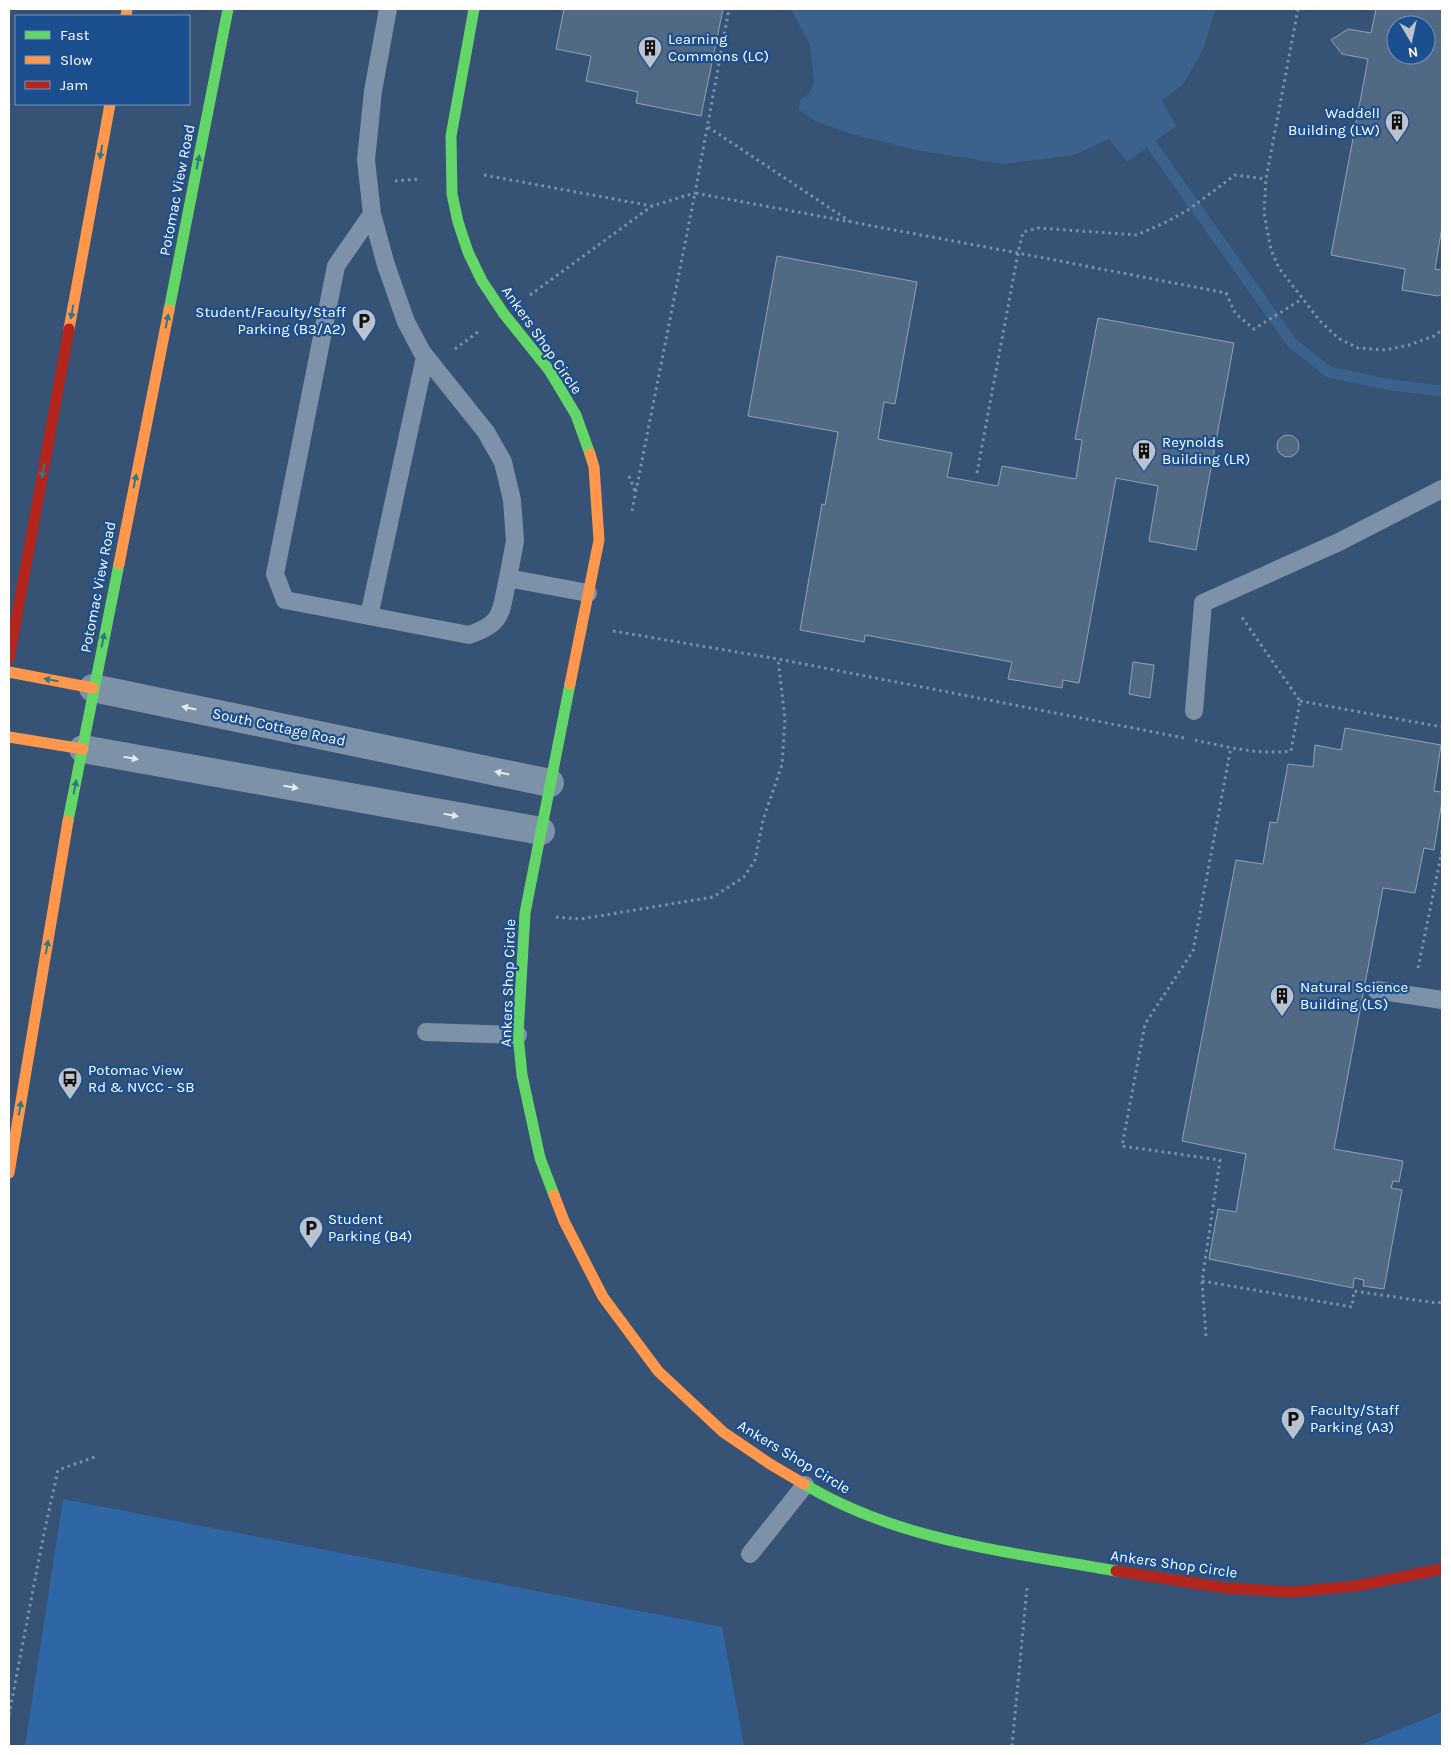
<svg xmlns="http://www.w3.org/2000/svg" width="1451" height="1755" font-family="Karla,sans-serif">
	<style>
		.green { fill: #2f66a5 }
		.water { fill: #3b618d }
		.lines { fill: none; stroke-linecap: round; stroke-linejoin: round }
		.stream { stroke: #3b618d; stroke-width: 11 }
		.building { fill: #526984; stroke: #92a2b6; fill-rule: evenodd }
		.path { stroke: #7d92a8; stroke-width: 3; stroke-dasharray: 2.5 4; stroke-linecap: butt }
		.lane { stroke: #7d92a8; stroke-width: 18 }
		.street { stroke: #7d92a8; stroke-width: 28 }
		.fast { stroke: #63d668; stroke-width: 11 }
		.slow { stroke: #ff974d; stroke-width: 11 }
		.jam { stroke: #b3261e; stroke-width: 11 }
		.oneway { fill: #317883 }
		.oneway2 { fill: #e5e9ee }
		.labels { text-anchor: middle; stroke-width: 4.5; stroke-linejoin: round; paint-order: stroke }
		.poi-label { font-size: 15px; fill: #fff; stroke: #1b4f8f; text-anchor: start }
		.street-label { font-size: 15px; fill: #fff; stroke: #1b4f8f }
	</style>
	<rect width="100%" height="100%" fill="#365274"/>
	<path class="green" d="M63,1499L722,1627L744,1746H25Z
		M1442,1712V1746H1358Z"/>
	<path class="water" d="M792,9H1215L1204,48L1184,83L1162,101L1176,126L1127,162L1109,139L1074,155L1004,164L921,151L851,134L815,121L799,110L800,100L809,94L814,84L810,45L792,11Z"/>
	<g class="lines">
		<path class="stream" d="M1151,144L1292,343L1329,372L1391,385L1442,391"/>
	</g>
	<path class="building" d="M564,9H723L701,116L636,103L638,92L586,81L591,56L556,49Z
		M1376,9H1442V227L1435,269L1442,270V294L1438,296L1402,290L1405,269L1331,255L1368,59L1342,54L1331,40L1348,29L1371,33ZM1396,25H1426V55H1396Z
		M777,256L917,282L895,404L884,402L878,439L952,453L947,477L998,486L1002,466L1076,479L1082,440L1075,439L1098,318L1234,343L1196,550L1149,541L1158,486L1116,478L1079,683L1063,680L1062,688L1008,679L1012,662L865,635L864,642L800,630L822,504L825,505L838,432L748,416Z
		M1277 446a11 11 0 1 1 22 0a11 11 0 1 1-22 0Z
		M1133,662L1154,665L1150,698L1129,694Z
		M1345,728L1441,745L1434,791L1442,792V801L1434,850L1424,848L1415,893L1383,888L1334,1149L1403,1161L1399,1182L1393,1181L1391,1188L1402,1190L1384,1289L1363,1286L1364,1280L1354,1278L1353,1288L1209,1259L1218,1209L1236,1212L1246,1154L1182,1141L1236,860L1263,864L1270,822L1277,823L1288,764L1313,767L1315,745L1341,750Z"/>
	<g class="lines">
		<path class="path" d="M1298,9L1266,179L1264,213L1271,250L1279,268L1320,321L1338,338L1358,348L1385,350L1409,345L1434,336L1442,330
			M708,127L851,222
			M484,175L652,206
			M395,181L419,179
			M530,295L652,206L695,193L729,9
			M455,349L478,332
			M977,473L1018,253L1226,293L1235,313L1254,329L1302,299
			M629,476L635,491
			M632,511L695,193L1018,253L1023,232L1038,228L1137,235L1166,222L1188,210L1235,175L1266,179
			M613,631L778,659L1184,738
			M1300,701L1442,727
			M1195,740C1226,747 1259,755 1291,751L1300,701L1241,616
			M556,917L581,919L713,897L744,877L755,860L763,820L782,765L785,719L778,659
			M1418,968L1442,851
			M1202,1281L1352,1307L1354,1291L1436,1303L1442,1302
			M1206,1336L1202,1281L1220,1160L1122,1146L1145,1024L1193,951L1231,747
			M9,1715L43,1538L58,1470L95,1457
			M1012,1746L1027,1588"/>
		<path class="lane" d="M388,9L373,91L366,160L372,214L386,265L406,322L422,352L486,432L503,462L512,500L515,541L508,578L588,593
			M372,214L336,266L275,574L285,600L469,635C505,623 500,612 508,578
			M369,616L425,357
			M1194,711L1203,603L1339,542L1442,489
			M1376,990L1442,1000
			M426,1032L518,1035
			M750,1554L805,1485"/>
		<path class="street" d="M93,688L550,783
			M83,749L541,831"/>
		<path class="fast" d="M474,9L451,136L452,194L458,222L468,252L482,281L504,314L549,370L576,415L590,454
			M169,310L228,9
			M68,821L119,564
			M554,1195L540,1158L522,1075L518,1035L525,913L570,684
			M804,1484C898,1541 1010,1552 1116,1571"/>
		<path class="slow" d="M126,16L127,9
			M69,329L110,104
			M119,564L169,310
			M9,672L93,688
			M570,684L599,540L594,467L590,454
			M9,737L83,749
			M9,1173L68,821
			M554,1195L564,1221L603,1297L658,1371L723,1432L770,1464L804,1484"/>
		<path class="jam" d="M9,659L69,329
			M1116,1571L1226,1588L1292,1592L1356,1586L1442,1569"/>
	</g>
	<defs><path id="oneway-solid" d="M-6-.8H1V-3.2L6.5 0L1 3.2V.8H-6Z" transform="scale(1.25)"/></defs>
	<g class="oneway">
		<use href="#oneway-solid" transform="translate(101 152) rotate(100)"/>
		<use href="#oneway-solid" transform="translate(198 162) rotate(-79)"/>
		<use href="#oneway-solid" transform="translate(72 312) rotate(100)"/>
		<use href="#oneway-solid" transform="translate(167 321) rotate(-79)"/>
		<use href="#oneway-solid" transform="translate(43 471) rotate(100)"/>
		<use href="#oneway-solid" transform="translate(135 481) rotate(-79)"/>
		<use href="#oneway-solid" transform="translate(103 640) rotate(-79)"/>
		<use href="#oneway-solid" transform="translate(51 680) rotate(-170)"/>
		<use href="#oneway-solid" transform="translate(75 787) rotate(-79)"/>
		<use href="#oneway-solid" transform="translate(47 947) rotate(-80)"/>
		<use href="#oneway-solid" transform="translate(20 1108) rotate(-80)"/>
	</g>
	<g class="oneway2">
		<use href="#oneway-solid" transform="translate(189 708) rotate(-168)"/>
		<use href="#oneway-solid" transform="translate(131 758) rotate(10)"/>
		<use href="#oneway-solid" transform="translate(502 773) rotate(-168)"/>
		<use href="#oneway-solid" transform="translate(291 787) rotate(10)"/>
		<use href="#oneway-solid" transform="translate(451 815) rotate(10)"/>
	</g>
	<defs>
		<symbol id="building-pin" viewBox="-11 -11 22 30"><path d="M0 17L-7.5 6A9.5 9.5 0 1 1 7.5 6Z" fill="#b9c2ce" stroke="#1b4f8f"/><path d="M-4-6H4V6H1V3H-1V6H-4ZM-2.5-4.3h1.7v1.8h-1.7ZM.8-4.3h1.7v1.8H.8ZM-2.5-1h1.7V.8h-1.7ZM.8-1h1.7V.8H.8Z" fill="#111"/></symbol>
		<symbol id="parking-pin" viewBox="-11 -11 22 30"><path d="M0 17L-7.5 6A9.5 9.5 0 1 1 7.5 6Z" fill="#b9c2ce" stroke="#1b4f8f"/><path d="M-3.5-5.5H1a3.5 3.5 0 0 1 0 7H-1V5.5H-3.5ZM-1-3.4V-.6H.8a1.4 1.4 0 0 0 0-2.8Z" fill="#111"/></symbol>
		<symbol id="bus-pin" viewBox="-11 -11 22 30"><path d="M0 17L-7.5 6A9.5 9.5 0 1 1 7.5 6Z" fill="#b9c2ce" stroke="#1b4f8f"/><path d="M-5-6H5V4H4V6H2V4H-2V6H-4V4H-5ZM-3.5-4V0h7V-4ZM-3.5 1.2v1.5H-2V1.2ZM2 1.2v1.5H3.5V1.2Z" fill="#111"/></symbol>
	</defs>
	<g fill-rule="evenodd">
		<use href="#building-pin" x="636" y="34" width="28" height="38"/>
		<use href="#building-pin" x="1383" y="108" width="28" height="38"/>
		<use href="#parking-pin" x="350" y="307" width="28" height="38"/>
		<use href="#building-pin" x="1130" y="437" width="28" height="38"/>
		<use href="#building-pin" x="1268" y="982" width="28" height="38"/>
		<use href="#bus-pin" x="56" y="1065" width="28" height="38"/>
		<use href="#parking-pin" x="297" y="1214" width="28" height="38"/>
		<use href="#parking-pin" x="1279" y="1405" width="28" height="38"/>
	</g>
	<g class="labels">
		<g class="poi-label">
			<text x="668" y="44">Learning<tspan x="668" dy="17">Commons (LC)</tspan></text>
			<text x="1380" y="118" text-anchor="end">Waddell<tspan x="1380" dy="17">Building (LW)</tspan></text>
			<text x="346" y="317" text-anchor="end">Student/Faculty/Staff<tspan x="346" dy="17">Parking (B3/A2)</tspan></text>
			<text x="1162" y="447">Reynolds<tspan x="1162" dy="17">Building (LR)</tspan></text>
			<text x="1300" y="992">Natural Science<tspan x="1300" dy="17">Building (LS)</tspan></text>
			<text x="88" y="1075">Potomac View<tspan x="88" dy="17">Rd &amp; NVCC - SB</tspan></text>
			<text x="328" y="1224">Student<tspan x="328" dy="17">Parking (B4)</tspan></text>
			<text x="1310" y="1415">Faculty/Staff<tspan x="1310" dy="17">Parking (A3)</tspan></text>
		</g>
		<g class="street-label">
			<text transform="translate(177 190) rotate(-79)" y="5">Potomac View Road</text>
			<text transform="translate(542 340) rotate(55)" y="5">Ankers Shop Circle</text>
			<text transform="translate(98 587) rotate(-79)" y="5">Potomac View Road</text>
			<text transform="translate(279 727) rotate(12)" y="5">South Cottage Road</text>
			<text transform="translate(508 983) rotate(-88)" y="5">Ankers Shop Circle</text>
			<text transform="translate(794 1457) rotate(31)" y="5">Ankers Shop Circle</text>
			<text transform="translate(1174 1564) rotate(8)" y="5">Ankers Shop Circle</text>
		</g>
	</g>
	<rect width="1451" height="1755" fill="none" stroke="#ffffff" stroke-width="20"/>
	<rect x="15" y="15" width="175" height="90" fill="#1b4f8f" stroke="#7695bc"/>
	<rect x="25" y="31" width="25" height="8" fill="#63d668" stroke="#7695bc"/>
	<text x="60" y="40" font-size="15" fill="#ffffff">Fast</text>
	<rect x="25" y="56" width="25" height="8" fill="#ff974d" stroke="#7695bc"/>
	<text x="60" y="65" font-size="15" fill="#ffffff">Slow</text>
	<rect x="25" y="81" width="25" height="8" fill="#b3261e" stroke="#7695bc"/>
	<text x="60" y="90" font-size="15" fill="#ffffff">Jam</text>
	<g transform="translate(1411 40) rotate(171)"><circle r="24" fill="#1b4f8f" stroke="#7695bc"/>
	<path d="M0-4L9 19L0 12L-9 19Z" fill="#b9c2ce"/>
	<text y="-8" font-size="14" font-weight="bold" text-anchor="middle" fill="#ffffff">N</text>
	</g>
</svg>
